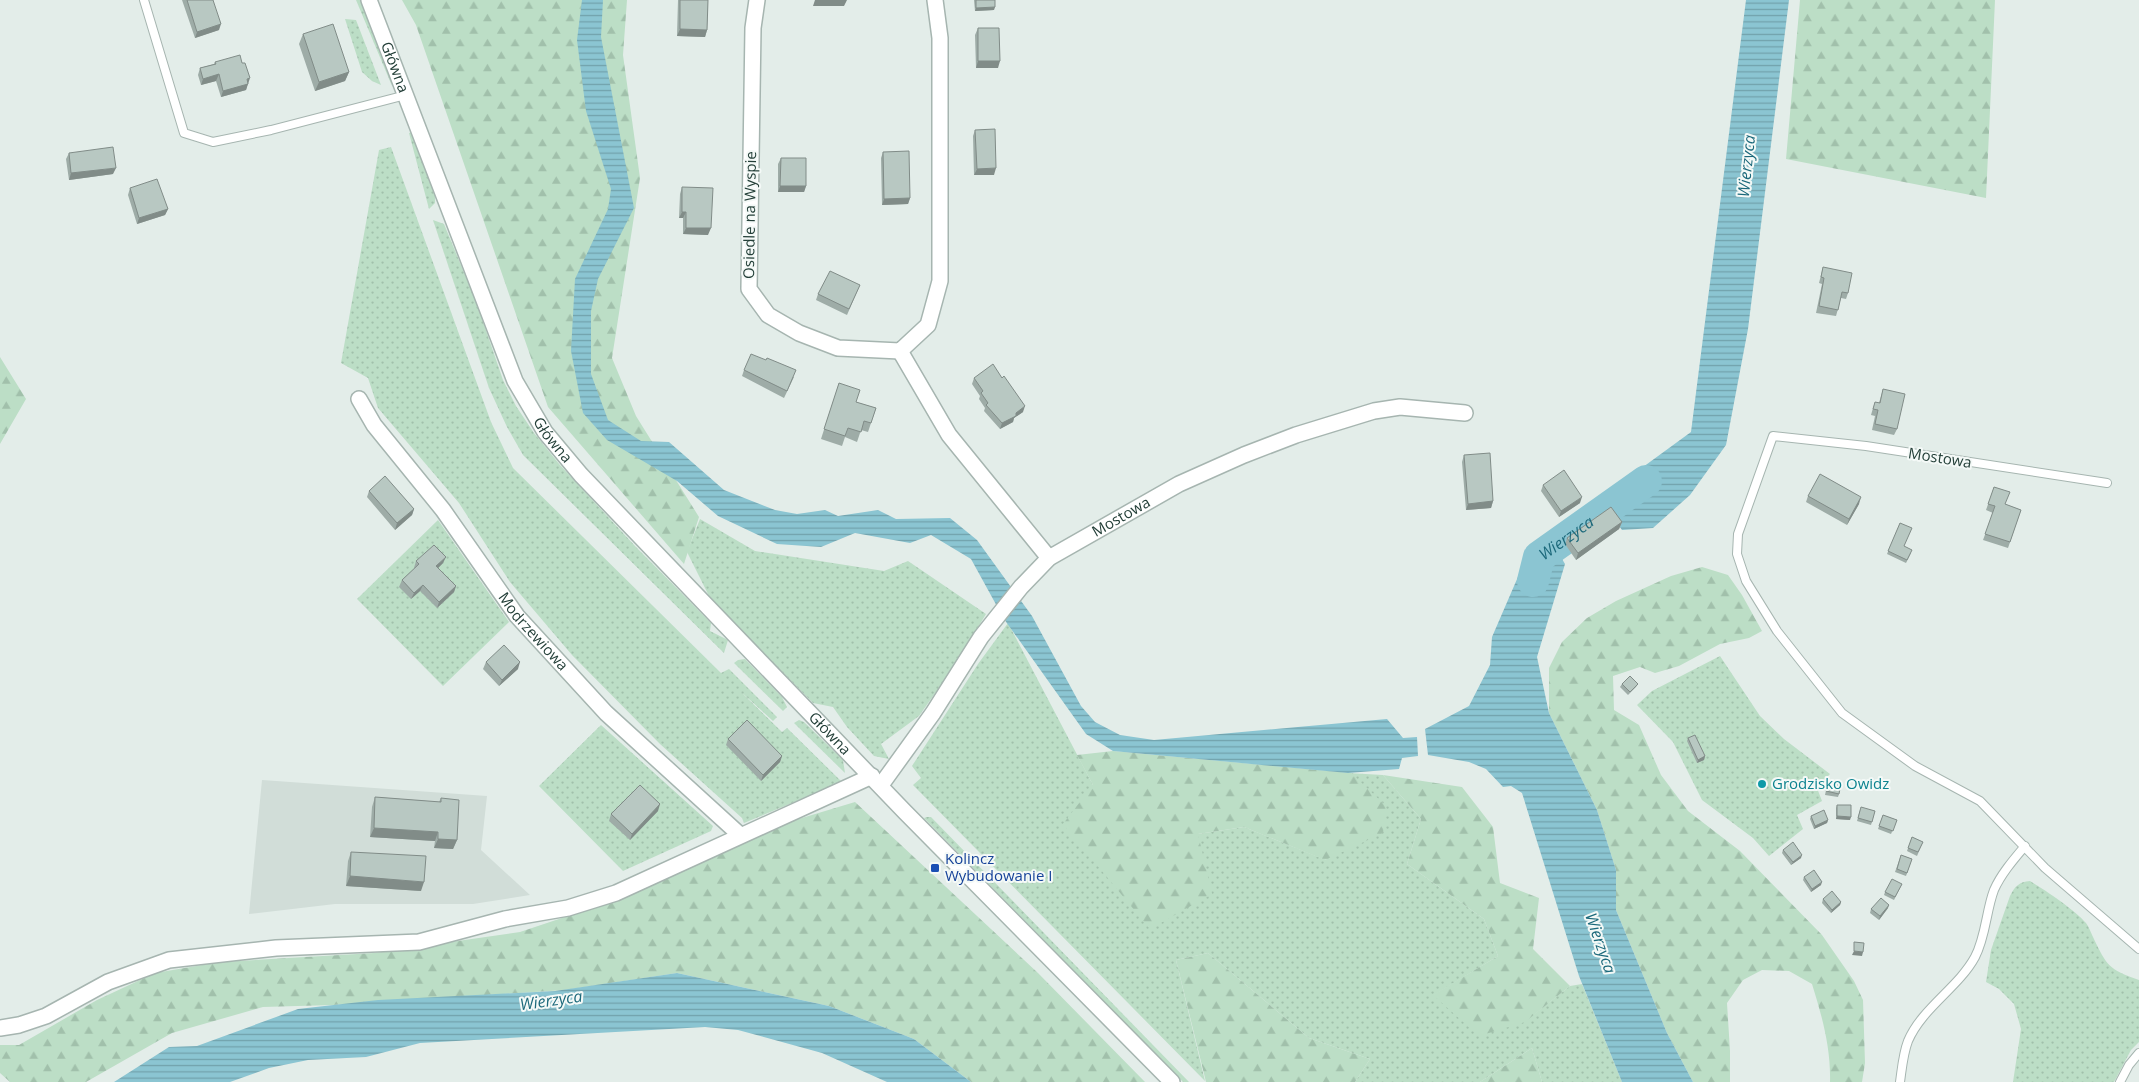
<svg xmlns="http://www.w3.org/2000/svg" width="2139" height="1082" font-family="'Open Sans',sans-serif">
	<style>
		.built { fill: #d1ddd8 }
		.grass { fill: url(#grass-dots) }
		.forest { fill: url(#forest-firs) }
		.water { fill: url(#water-rules) }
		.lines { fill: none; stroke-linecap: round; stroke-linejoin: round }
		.river { stroke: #8bc5d2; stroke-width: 32 }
		.service-casing { stroke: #a6b5b0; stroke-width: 10 }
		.minor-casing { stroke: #a6b5b0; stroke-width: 18 }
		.tertiary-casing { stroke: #a6b5b0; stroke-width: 18 }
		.service { stroke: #fff; stroke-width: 8 }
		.minor { stroke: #fff; stroke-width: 15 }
		.tertiary { stroke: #fff; stroke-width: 15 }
		.wall { fill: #9eaca7 }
		.shaded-wall { fill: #818c88 }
		.building { fill: #b8c8c2; stroke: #818c88 }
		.culture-dot { fill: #0f9aa8; stroke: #f4f9f7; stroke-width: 2 }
		.transit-dot { fill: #1a4fb4; stroke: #f4f9f7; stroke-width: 2 }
		.labels { text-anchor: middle; stroke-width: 4; stroke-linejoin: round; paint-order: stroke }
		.street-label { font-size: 15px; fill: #233f38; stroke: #f4f9f7 }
		.culture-label { font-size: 15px; fill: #0d838f; stroke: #f4f9f7; text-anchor: start }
		.transit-label { font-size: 15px; fill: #164399; stroke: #f4f9f7; text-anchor: start }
		.water-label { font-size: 16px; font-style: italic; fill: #1c697b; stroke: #f4f9f7 }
	</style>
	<defs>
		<pattern id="grass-dots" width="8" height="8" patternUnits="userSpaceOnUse" patternTransform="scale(1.25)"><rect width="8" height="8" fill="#bcdec6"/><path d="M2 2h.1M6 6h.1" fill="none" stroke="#a1c0ab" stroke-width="1.8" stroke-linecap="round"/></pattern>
		<pattern id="forest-firs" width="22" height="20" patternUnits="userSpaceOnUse" patternTransform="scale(1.25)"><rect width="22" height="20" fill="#bcdec6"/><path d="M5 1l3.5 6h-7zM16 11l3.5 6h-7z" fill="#a1c0ab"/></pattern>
		<pattern id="water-rules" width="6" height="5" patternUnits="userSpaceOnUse" patternTransform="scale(1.25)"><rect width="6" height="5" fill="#8bc5d2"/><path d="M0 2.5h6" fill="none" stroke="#71a1ab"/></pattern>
	</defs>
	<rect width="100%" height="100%" fill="#e3ede9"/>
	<path class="built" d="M262,780L487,796L481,850L530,895L473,904H335L249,914Z"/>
	<path class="grass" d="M356,0H361L389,68L392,86Z
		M345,19L356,20L381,85L372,81L362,72Z
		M412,132L435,194V203L429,209L409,133Z
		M391,147L491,422L513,468L721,673L729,669L777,717L773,721L740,691L782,732L787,728L842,782L744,823L742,818L660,744L572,655L510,582L459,503L378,408L368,378L341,363L379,150Z
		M433,220L444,224L477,304L503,380L516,406L534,433L560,465L635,546L711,623L710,631L728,640L724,653L523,455L507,427L489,388Z
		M700,519L755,551L884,571L908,561L986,614L957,662L919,716L881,744L889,759L874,756L847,727L833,707L813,703L710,598L687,552Z
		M438,520L509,622L443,686L357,599Z
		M1008,623L1093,785L1198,834L1244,827L1326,860L1348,773L1383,775L1421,819L1407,864L1484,919L1498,956L1434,995L1528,1019L1570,986L1582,984L1622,1082H1542L1532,1048L1480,1082H1355L1370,1059L1309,1038L1208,953L1176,960L1205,1081L913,785L921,778L912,766L978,664Z
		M1720,656L1760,716L1784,739L1830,774L1817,788L1822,801L1797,815L1803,829L1769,856L1753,838L1702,800L1673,742L1637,705L1652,691Z
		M745,659L782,697L787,707L783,711L734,663L738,660Z
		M799,720L804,722L843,760L845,773L794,723Z
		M601,725L713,826L711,831L623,871L539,786Z
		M927,817H931L1189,1082H1183L924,818Z
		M2030,881C2045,890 2075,910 2086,923C2089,927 2091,933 2093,937C2107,966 2108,969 2139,980V1042L2131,1050L2114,1082H2013L2021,1029L2014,1004L1999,989L1986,982L1991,950L2010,896C2015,886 2019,882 2030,881Z"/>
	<path class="forest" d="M402,0H627L623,55L640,178L612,358L636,416L699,517L684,564L548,407L416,25Z
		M1800,0H1995L1986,198L1786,159Z
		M0,357L26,399L0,444Z
		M1702,567L1728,575L1742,595L1762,631L1749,638L1720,644L1679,666L1655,673L1640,667L1613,676L1614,710L1639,725L1661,775L1688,811L1740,851L1822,935L1854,981L1863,1000L1865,1063L1862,1082H1830C1831,1048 1822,1016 1812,984L1789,971L1762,970L1743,980L1727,1003L1730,1051V1082H1693L1667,1033L1616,910V870L1597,810L1549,713V668L1562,642L1587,618L1616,601L1671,576Z
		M1113,751L1351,773L1386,806L1383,833L1325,860L1244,827L1198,834L1212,894L1150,929L1063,824L1093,785L1077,755Z
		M1383,775L1462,787L1493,827L1500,883L1539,898L1533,949L1570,986L1525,1022L1479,1036L1433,995L1498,956L1484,919L1407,864L1421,819Z
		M855,802L1038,973L1145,1082H971L914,1039L829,1006L677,973L565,990L333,1005L263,1007L172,1033L86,1082H10L0,1073V1045H19L97,1000L155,973L220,962L374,953L520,932L586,910L729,840Z
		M1208,953L1309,1038L1370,1059L1355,1082H1206L1176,960Z
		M1532,1048L1542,1082H1480Z"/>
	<path class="water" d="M582,0H603L601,37L634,208L598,279L591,311V374L608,420L641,441L669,442L724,490L775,510L797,514L825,510L838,516L878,510L896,519L950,518L977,540L1032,616L1081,706L1095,722L1120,735L1154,740L1387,719L1403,738L1417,737L1418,756L1402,758L1399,769L1348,773L1113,751L1086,734L1004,619L971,559L931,535L910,543L855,533L821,547L777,544L718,516L677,481L607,440L583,413L571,351L575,279L608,209L611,189L586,111L577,40Z
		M1746,0H1789L1748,329L1726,445L1690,495L1653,528L1622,530L1609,512L1606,494L1691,432Z
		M1548,535L1565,564L1537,657L1549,713L1597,810L1616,870V910L1667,1033L1693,1082H1622L1579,976L1522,793L1511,786L1503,787L1486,769L1469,762L1428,755L1425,729L1469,706L1490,665L1492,637L1530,549Z
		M677,973L829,1006L914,1039L971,1082H887L822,1053L738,1030L705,1027L420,1043L366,1057L308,1060L269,1068L230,1082H114L169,1047L197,1046L298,1009L378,1000L555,991Z"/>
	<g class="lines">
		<path class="river" id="s1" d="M1533,581L1539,557L1646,481"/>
		<defs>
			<path id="service" d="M144,0L184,133L213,142L271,130L406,95
				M2107,483L1866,446L1773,436L1738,534L1737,554L1746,581L1777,631L1842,713L1915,766L1980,801L2045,868L2139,949
				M1900,1082C1902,1068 1903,1054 1908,1041C1922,1008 1958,988 1975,957C1986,936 1986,911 1994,890C2001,874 2014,859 2025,846
				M2120,1082L2129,1065L2139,1053"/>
			<g id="minor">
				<path d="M757,0L753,28L749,289L768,315L799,333L838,348L900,351L928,325L940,281V38L935,0"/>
				<path d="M900,351L949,435L1049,558"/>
				<path id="s2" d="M359,399L374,425L443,510L517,616L606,713L740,835"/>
				<path id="s3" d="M881,785L933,713L981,637L1021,587L1049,558L1179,484L1244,455L1296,435L1374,411L1400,407L1465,413"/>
				<path d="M0,1028L19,1025L46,1016L108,982L169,960L276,948L419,942L505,919L568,908L616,893L872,776"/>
			</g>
			<g id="tertiary">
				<path id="s4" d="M369,0L515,381L545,432L581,475L905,812L1172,1082"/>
			</g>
		</defs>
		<use href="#service" class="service-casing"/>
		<use href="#minor" class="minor-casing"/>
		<use href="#tertiary" class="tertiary-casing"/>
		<use href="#service" class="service"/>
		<use href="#minor" class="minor"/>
		<use href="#tertiary" class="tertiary"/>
	</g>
	<path class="wall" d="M182,0H213L219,30L195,38Z
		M678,0H708L707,30L705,37L677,36Z
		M974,0H995L994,10L975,11Z
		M978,28L998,68H976L975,35Z
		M303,34L349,72L345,81L315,91L299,44Z
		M215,62L248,83L246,90L221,97L216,81L201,85L198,75L200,68L214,64Z
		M975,130L994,175H974L973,136Z
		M883,152L910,198L908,204L882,205L881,158Z
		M69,153L113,174L69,180L66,159Z
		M781,158L806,186L804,192H778V164Z
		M682,187L708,235L683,234V218H679L680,194Z
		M130,188L168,209L165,215L137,224L128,195Z
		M1823,267L1848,293L1846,299L1841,298L1836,316L1816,313L1822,284L1819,283Z
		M860,285L847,315L816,300L818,294Z
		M744,370L794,377L784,398L742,376Z
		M974,378L1023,412L1014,418L1013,422L1000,429L984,411L985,408L979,399L980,396L972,384Z
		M839,383L856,402L876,408L868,432L861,430L857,442L845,437L842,446L821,439Z
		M1883,389L1897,429L1894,435L1872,430L1875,416L1871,415L1873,408L1875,402L1879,403Z
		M1464,455L1493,501L1491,508L1466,510L1462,462Z
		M1543,485L1580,503L1559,517L1541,491Z
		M1994,487L2005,504L2021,510L2008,548L1983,540L1993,513L1986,510Z
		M369,491L414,509L412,515L395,530L367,497Z
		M1808,496L1859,504L1847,525L1806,502Z
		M1622,522L1619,529L1576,560L1565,544L1567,538Z
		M1900,523L1904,546L1911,553L1906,563L1887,554Z
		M416,561L443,563L438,568L456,586L454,592L437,608L420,591L411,599L399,587L402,580L415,568H414Z
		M486,662L518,669L499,686L483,669Z
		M1622,684H1638L1636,687L1628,695L1620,687Z
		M1688,738L1705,756L1704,760L1697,763L1687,741Z
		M728,739L782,756L780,762L761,781L726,745Z
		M1828,781L1839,794L1838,797L1825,795Z
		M375,797L439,802L441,798L457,840L453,849L434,848L435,841L370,837L372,807Z
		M1837,805L1850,820L1836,819V808Z
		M1860,810L1875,811L1871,825L1857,821Z
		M658,811L630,840L609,821L611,814Z
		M1883,815L1897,820L1891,834L1878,829Z
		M1811,816L1828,820L1827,823L1814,829L1810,819Z
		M1912,837L1923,842L1917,856L1907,851Z
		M1783,850L1801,858L1791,865L1782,853Z
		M351,852L421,891L346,886L348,861Z
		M1901,855L1912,859L1906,876L1895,872Z
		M1804,877L1821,885L1811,892L1803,880Z
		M1902,884L1894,900L1884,895L1885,892Z
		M1823,899L1841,902L1840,905L1831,913L1822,903Z
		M1888,908L1879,920L1870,913L1871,909Z"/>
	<path class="shaded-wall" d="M815,0H847L844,6H813Z
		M995,7L994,10L975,11L976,8Z
		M221,24L219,30L195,38L197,32Z
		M680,29L707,30L705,37L677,36Z
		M978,61H1000L998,68H976Z
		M349,72L345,81L315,91L319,82Z
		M219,74L216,81L201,85L203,79Z
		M250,78L246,90L221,97L223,91Z
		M116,168L113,174L69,180L71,173Z
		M996,168L994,175H974L977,169Z
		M780,186H806L804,192H778Z
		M910,198L908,204L882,205L884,199Z
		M168,209L165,215L137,224L139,218Z
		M682,212H686L683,218H679Z
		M686,228H711L708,235L683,234Z
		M1025,406L1023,412L1014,418L1013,422L1000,429L1002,423Z
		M1582,497L1580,503L1559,517L1561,511Z
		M1861,497L1859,504L1847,525L1849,519Z
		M1493,501L1491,508L1466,510L1468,504Z
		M414,509L412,515L395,530L397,523Z
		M1622,522L1619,529L1576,560L1578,553Z
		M446,557L443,563L434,572L436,566Z
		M423,585L420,591L411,599L414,593Z
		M456,586L454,592L437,608L439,602Z
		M520,662L518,669L499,686L502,680Z
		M782,756L780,762L761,781L763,775Z
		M1705,756L1704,760L1697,763L1698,760Z
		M660,804L658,811L630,840L632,834Z
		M1837,816L1851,817L1850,820L1836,819Z
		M1828,820L1827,823L1814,829L1815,826Z
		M374,828L438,832L435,841L370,837Z
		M438,839L457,840L453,849L434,848Z
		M1802,855L1801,858L1791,865L1793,862Z
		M350,876L424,882L421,891L346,886Z
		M1822,882L1821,885L1811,892L1812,889Z
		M1841,902L1840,905L1831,913L1832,910Z
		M1889,905L1888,908L1879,920L1880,916Z
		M1854,951L1863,952L1862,956L1852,955Z"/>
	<path class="building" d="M187,0H213L221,24L197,32Z
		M680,0H708L707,30L680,29Z
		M976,0H995V7L976,8Z
		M333,24L349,72L319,82L303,34Z
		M978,28H999L1000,61H978Z
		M240,55L242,63H245L250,78L247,79L248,84L223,91L219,74L203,79L200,68L216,64L215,62Z
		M995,129L996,168L977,169L975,130Z
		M113,147L116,168L71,173L69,153Z
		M909,151L910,198L884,199L883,152Z
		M781,158H806V186H780Z
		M157,179L168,209L139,218L130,188Z
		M682,187L713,188L711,228H686V212H682Z
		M1823,267L1852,273L1848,293L1842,292L1838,310L1819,306L1824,278L1821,277Z
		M830,271L860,285L849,309L818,294Z
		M751,354L766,360L767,358L796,370L787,391L744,370Z
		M993,364L1002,378L1004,376L1025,406L1016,413V416L1002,423L986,405L988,403L981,393L983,391L974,378Z
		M839,383L860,390L856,402L876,408L871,423L864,421L861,432L848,428L845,436L824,429Z
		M1883,389L1905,394L1897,429L1875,424L1878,410L1873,409L1875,402L1880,403Z
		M1490,453L1493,501L1468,504L1464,455Z
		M1564,470L1582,497L1561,511L1543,485Z
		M1820,474L1861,497L1849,519L1808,496Z
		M385,476L414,509L397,523L369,491Z
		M1994,487L2010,492L2005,504L2021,510L2010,542L1985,534L1995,506L1988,504Z
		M1611,507L1622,522L1578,553L1567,538Z
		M1900,523L1912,528L1904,546L1912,550L1907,560L1888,551Z
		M434,545L446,557L436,566L456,586L439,602L423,585L414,593L402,580L419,564L416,561Z
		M504,645L520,662L502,680L486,662Z
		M1630,676L1638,684L1630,692L1622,684Z
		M747,720L782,756L763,775L728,739Z
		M1695,735L1705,756L1698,760L1688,738Z
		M1828,781L1841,783L1839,794L1826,791Z
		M640,785L660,804L632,834L611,814Z
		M375,797L441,802V798L459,800L457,840L438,839V832L374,828Z
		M1837,805H1851V817L1837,816Z
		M1861,807L1875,811L1872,822L1858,818Z
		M1824,810L1828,820L1815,826L1811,816Z
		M1883,815L1897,820L1893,831L1879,826Z
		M1912,837L1923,842L1918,852L1908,848Z
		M1793,842L1802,855L1793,862L1783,850Z
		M351,852L426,856L424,882L350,876Z
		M1901,855L1912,859L1907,873L1897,869Z
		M1814,870L1822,882L1812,889L1804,877Z
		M1892,879L1902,884L1895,897L1885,892Z
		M1832,891L1841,902L1832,910L1823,899Z
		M1881,898L1889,905L1880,916L1871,909Z
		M1854,942L1864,943L1863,952L1854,951Z"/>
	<circle class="culture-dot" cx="1762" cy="784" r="5"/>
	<rect class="transit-dot" x="930" y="863" width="10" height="10" rx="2.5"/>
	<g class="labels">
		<g class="street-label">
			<text dy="5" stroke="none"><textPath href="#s4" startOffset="72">Główna</textPath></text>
			<text transform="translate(750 215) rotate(-89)" y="5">Osiedle na Wyspie</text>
			<text dy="5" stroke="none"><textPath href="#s4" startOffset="478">Główna</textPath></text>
			<text transform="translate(1940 458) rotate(9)" y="5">Mostowa</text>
			<text dy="5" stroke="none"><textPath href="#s3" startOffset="366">Mostowa</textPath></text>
			<text dy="5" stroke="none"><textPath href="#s2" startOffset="291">Modrzewiowa</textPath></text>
			<text dy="5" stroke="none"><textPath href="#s4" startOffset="882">Główna</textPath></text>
		</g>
		<g class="culture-label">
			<text x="1772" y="789">Grodzisko Owidz</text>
		</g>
		<g class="transit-label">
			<text x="945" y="864">Kolincz<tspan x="945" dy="17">Wybudowanie I</tspan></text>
		</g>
		<g class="water-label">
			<text transform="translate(1746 166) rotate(-84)" y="6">Wierzyca</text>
			<text dy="6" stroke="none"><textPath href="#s1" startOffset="58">Wierzyca</textPath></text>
			<text transform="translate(1601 943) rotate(71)" y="6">Wierzyca</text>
			<text transform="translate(551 1000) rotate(-8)" y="6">Wierzyca</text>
		</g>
	</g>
</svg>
